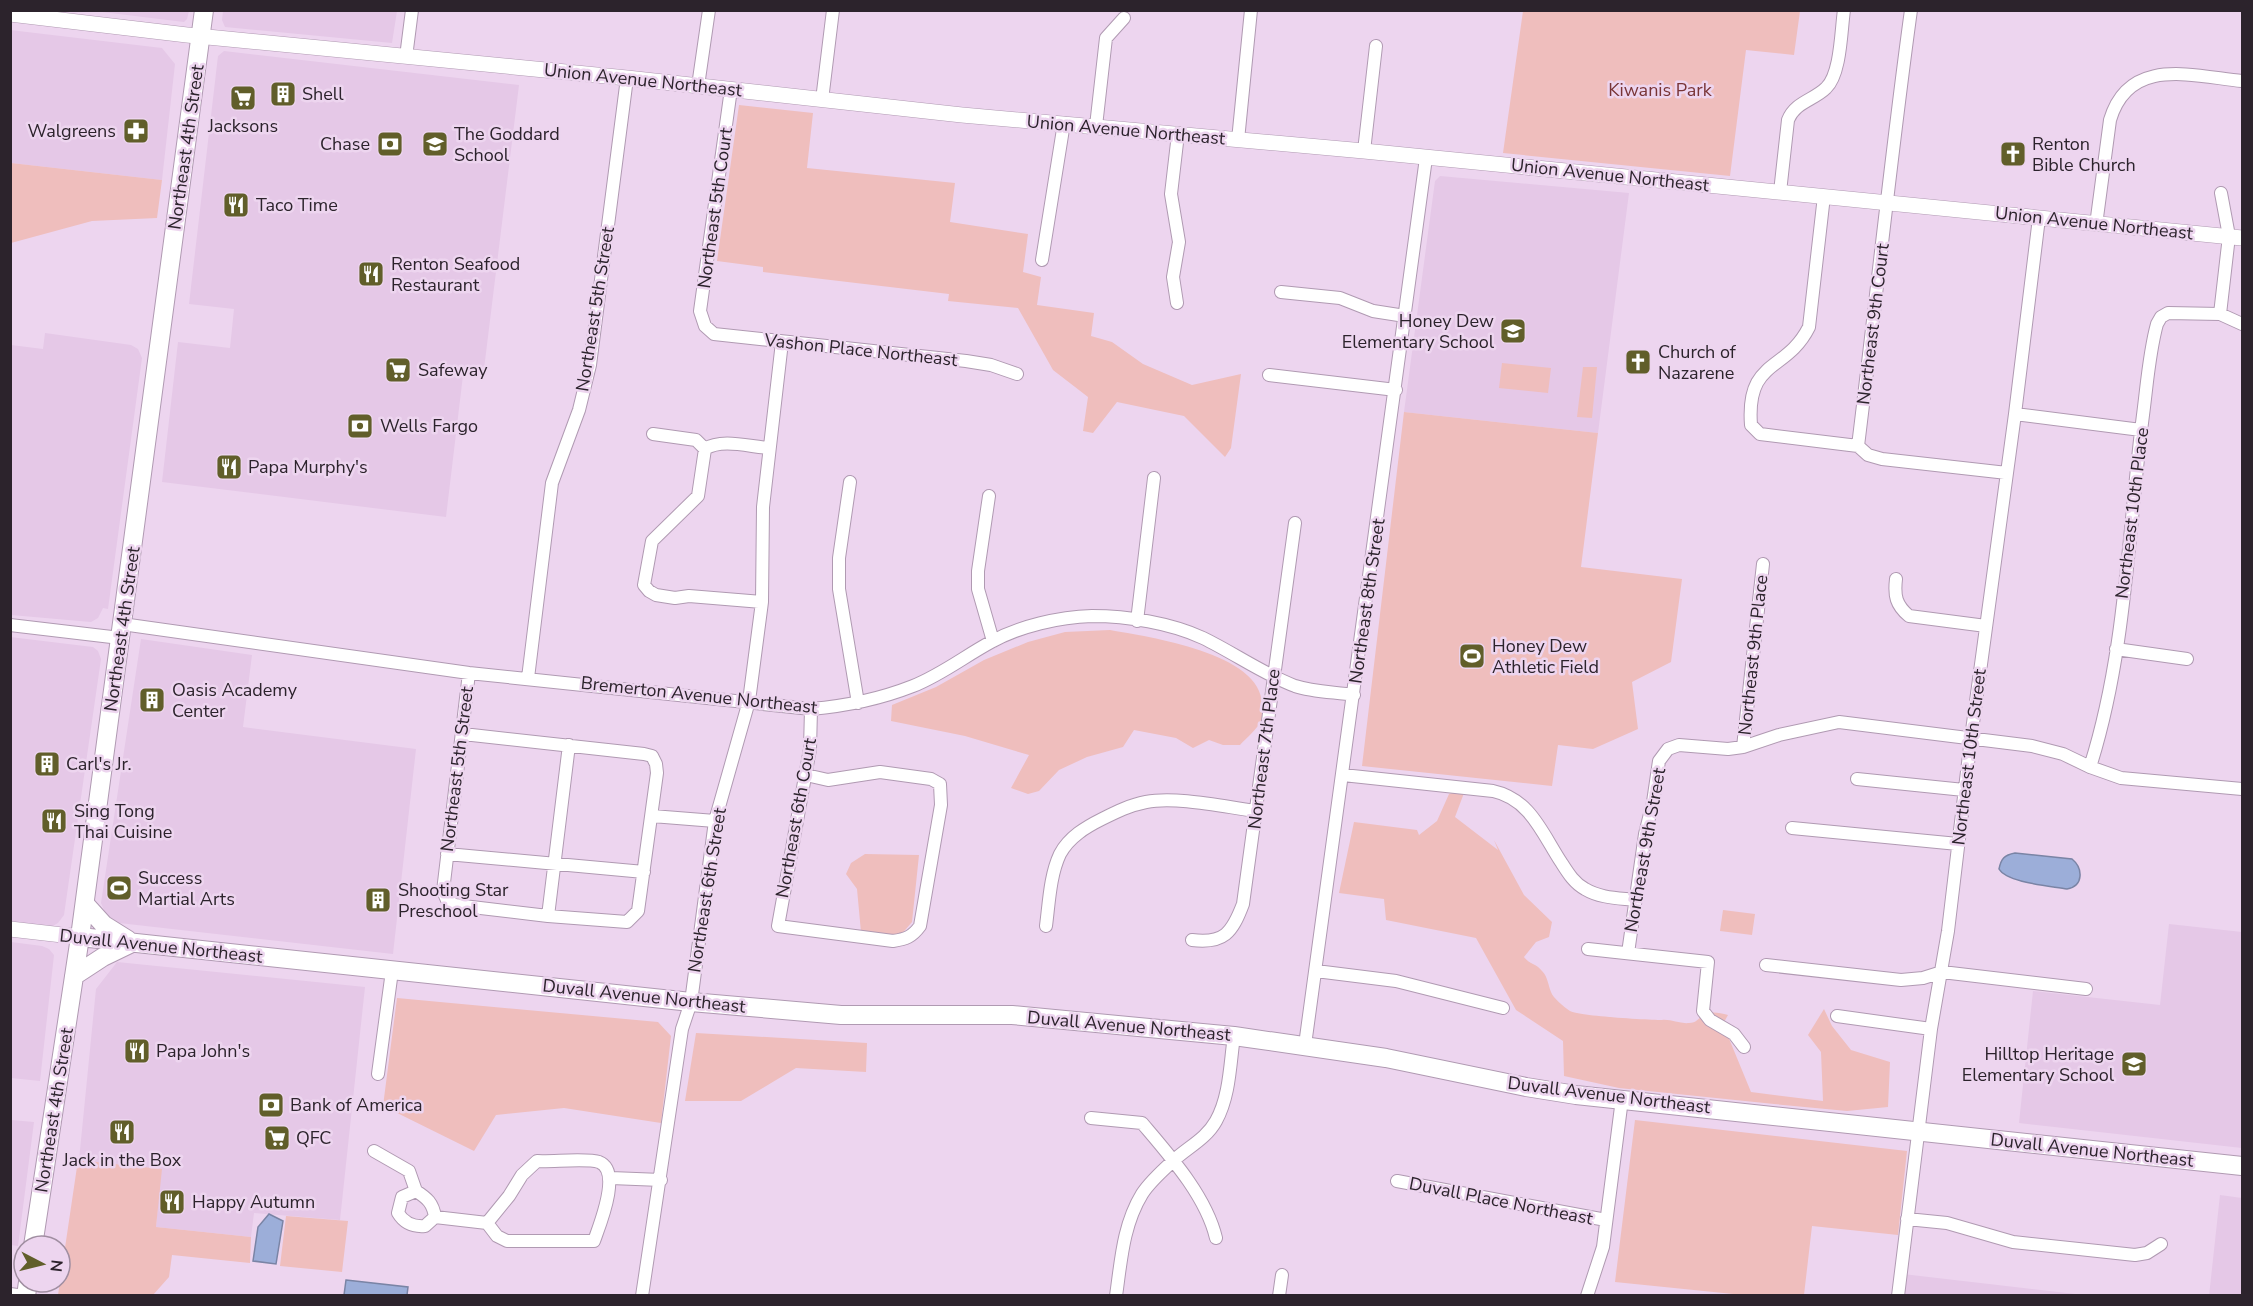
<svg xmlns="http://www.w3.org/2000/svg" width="2253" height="1306" font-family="'Nunito Sans',sans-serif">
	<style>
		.built { fill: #e5c8e7 }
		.green { fill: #efbebd }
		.water { fill: #9caed9; stroke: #7a84a5; stroke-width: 1.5 }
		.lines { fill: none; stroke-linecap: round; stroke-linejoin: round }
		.minor-casing { stroke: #b09ab2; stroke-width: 14 }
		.tertiary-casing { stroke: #b09ab2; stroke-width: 16 }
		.secondary-casing { stroke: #b09ab2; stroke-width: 20 }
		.minor { stroke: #fff; stroke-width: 12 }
		.tertiary { stroke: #fff; stroke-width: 15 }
		.secondary { stroke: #fff; stroke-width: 18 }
		.labels { text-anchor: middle; stroke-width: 5; stroke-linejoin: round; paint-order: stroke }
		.street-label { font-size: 18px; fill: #2c232c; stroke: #edd5ef }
		.park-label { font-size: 18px; fill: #783436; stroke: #edd5ef }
		.poi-label { font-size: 18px; fill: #2c232c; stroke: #edd5ef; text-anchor: start }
	</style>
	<rect width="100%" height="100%" fill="#edd5ef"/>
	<path class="built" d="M94,11H189L187,19L184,22Z
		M223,11V10L397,11L392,43L225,27L222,20Z
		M10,30L162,48L175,64L162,180L11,163Z
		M224,51L519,85L484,369L464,367L446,517L162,482L178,342L230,348L234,309L189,304L218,56Z
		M1440,176L1629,193L1598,433L1404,412L1435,181Z
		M45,333L131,345L138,349L142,358L108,609L103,608L98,618L91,622L11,615V345L43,349Z
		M10,637L93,647L98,651L101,659L64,915L58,923L51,927L11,921Z
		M141,639L252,655L243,727L416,749L393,954L119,923L106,915L101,903Z
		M2169,924L2242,932V1148L2019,1123L2033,991L2160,1005Z
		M11,942L42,946L49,949L54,955L40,1081L11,1078Z
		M117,962L365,987L340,1220L254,1213L251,1237L156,1227L161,1169L79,1160L96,989Z
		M11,1120L34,1122L18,1246L11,1245Z
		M2220,1195L2242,1198V1295L2209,1296Z
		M1903,1274L2084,1295L1900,1296Z"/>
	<path class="green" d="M1523,11V10L1800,11L1794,55L1746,50L1730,176L1503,153Z
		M739,105L813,113L807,168L955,183L950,222L1028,234L1023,272L1041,277L1037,305L1094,313L1091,336L1112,342L1143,364L1192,385L1241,374L1231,448L1225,457L1184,416L1117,402L1093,433L1083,431L1088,397L1053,370L1018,308L948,301L949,294L763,272V267L717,261Z
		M11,163L162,180L157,218L92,221L11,243Z
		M1502,363L1551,368L1548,393L1499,388Z
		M1583,367H1597L1592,418L1577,417Z
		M1404,412L1598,433L1581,567L1682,579L1671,662L1632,682L1638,729L1593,749L1558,745L1552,786L1362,766Z
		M1110,630C1149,637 1264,653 1262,706C1262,710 1263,717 1261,720C1258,729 1246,738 1240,745H1223L1209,740L1193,748L1176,738L1134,730L1123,747L1087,757L1059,770L1039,791L1028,794L1011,788L1029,755L965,736L891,721L892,705L936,687L984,660L1028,642L1065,632Z
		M1456,792L1464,793L1455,817L1498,850L1494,840L1524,895L1552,922L1549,937L1536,942L1524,957C1529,964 1537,964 1542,971C1548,977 1548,985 1551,992C1553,998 1564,1007 1570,1011C1578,1016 1649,1020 1662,1020C1671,1019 1680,1024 1689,1023C1695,1023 1697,1020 1701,1017C1710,1010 1718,1013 1728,1015L1723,1024L1751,1092L1823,1101L1821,1052L1808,1035L1824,1009L1832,1026L1851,1050L1890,1062L1888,1107L1847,1111L1774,1104L1619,1088L1564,1076L1563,1041L1516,1010L1476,938L1386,920L1384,899L1339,893L1354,822L1417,830L1419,835L1437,821L1449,794Z
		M865,854L919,855L912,922L900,936L861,932L857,889L846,874L851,863Z
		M1723,910L1755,914L1752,935L1720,931Z
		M397,998L658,1022L671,1036L661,1123L564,1108L496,1115L474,1151L383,1106Z
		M696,1033L867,1043L866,1072L796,1068L741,1101H685Z
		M1635,1120L1907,1151L1898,1235L1812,1226L1804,1295H1743L1615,1282Z
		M78,1160L162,1169L156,1227L251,1237L250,1263L172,1255L169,1277L153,1295H58Z
		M286,1216L348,1221L342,1272L280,1266Z"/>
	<path class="water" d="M2015,853L2072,859C2083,868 2084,886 2067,889C2051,886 2007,883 1999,869C2001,859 2004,855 2015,853Z
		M269,1214L283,1221L276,1264L253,1261L258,1227Z
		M346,1280L408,1287L407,1295H344Z"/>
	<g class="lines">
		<defs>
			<path id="minor" d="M406,57L412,10
				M698,86L709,10
				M731,89L700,311L705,326L714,334L966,361L991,365L1017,374
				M822,100L833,10
				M1096,126L1106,38L1124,18
				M1238,140L1251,10
				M1364,151L1376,46
				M1780,192L1788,120C1795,102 1814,100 1826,88C1841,74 1841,30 1844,10
				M2221,193L2229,236L2220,314L2242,324
				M1824,196L1809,327C1786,373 1746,358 1751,425L1760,434L1858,446
				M2096,225L2110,120C2129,56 2192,76 2242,81
				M1042,260L1064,123
				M1281,292L1340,298L1373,311L1405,316
				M1177,303L1173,277L1179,242L1171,194L1178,134
				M1269,375L1396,390
				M2015,414L2141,430
				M653,434L696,440L705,449C722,438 750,447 769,448
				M1858,446C1876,301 1891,155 1911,10
				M1858,446L1868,455L1882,459L2007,473
				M705,449L698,496L652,541L644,585L649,591L656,595L675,598L689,596L762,602
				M850,482L839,558V589L858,703
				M989,496L978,571V589L993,641
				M1896,579C1894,596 1896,605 1909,616L1986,626
				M1137,621L1154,478
				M122,624L469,673L811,709C846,706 880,699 913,686C941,675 965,656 991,642C1020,626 1059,617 1092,616C1127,616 1171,623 1203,638C1234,653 1263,674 1295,686C1313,692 1335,692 1354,695
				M10,625L120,638
				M2116,649L2187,659
				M528,678L552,483L579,410L590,365L627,78
				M463,734L644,754L652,756L656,764L657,773L638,911L627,922L548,916L455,905L447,900L443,891L469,673
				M1743,747L1763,564
				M2090,767C2126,654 2128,532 2143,415C2147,385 2149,353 2157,324L2161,317L2168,313L2220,314
				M806,775L828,780L880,772L931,779L940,784L941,805L920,926C912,937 906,939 893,941L778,926L810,749L811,709
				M1343,775L1493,791C1530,799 1542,833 1561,862C1568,873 1574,883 1585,889C1600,898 1618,898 1635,900
				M1857,779L1964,790
				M652,816L715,821
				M1792,828L1958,844
				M447,854L644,872
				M548,916L569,745
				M1046,926C1049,903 1050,875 1060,854C1069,837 1086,827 1102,819C1116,812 1130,805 1146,802C1176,796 1225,807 1256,811
				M1192,940C1224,944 1232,933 1243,904L1295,523
				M1588,949L1708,962L1703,1011L1710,1020L1734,1034L1744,1047
				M1628,953L1645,834L1653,802L1659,761L1668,749L1679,745L1728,749L1743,747L1779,735L1839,722L2032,746L2063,754L2090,767L2121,778L2242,789
				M1766,965L1901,980L1923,978L1942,972L2086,989
				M1316,971L1396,981L1503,1008
				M1837,1016L1931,1029
				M1305,1045L1426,158
				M378,1074L392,971
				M1091,1118L1142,1123C1170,1156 1206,1196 1216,1238
				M374,1151L409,1171L416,1191L402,1197L398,1213C404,1223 413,1227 425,1226L435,1217
				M611,1178L661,1180
				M1397,1181L1606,1220
				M416,1191C427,1198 433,1203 435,1217L487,1223L497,1236L507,1241H594C600,1224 622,1171 599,1162C588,1158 551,1162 537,1161L522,1175L509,1196L487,1223
				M1907,1219L1947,1223L2013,1242L2135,1255L2147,1253L2161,1244
				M10,1294L24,1296
				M642,1296L682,1029L691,1002L715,821L749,701L762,602L763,507L782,342
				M1116,1296C1121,1261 1123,1225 1142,1194C1149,1183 1163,1170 1173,1161C1188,1147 1206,1139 1216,1121C1230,1096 1230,1063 1234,1036
				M1279,1296L1282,1275
				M1587,1296L1603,1247L1622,1099
				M1898,1296L1931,1029L1948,931L1971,738L2015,414L2039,218"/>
			<path id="tertiary" d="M10,14L187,35L627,78L962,115L1364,151L2242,238
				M10,929L80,937"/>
			<path id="secondary" d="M85,904L104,925L128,940
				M80,937L691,1002L841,1015H1012L1234,1036L1386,1058L1526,1087L1576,1095L2242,1166
				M74,976L103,957L132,943
				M33,1246L80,937L204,10
				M26,1296L28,1282"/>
		</defs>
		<use href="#minor" class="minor-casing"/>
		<use href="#tertiary" class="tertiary-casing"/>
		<use href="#secondary" class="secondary-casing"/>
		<use href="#minor" class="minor"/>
		<use href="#tertiary" class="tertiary"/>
		<use href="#secondary" class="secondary"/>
	</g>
	<defs>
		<symbol id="building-square" viewBox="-11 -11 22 22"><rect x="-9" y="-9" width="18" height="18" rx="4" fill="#615e2a" stroke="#edd5ef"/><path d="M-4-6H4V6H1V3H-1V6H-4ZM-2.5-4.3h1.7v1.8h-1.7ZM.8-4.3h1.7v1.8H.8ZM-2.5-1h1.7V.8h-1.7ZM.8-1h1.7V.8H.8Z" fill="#fff"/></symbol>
		<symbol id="supermarket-square" viewBox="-11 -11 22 22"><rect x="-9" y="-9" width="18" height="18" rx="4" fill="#615e2a" stroke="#edd5ef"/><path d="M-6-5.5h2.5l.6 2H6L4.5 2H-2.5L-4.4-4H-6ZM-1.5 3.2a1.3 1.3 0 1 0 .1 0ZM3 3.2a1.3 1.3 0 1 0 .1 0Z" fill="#fff"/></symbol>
		<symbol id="pharmacy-square" viewBox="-11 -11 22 22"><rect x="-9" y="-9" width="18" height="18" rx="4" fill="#615e2a" stroke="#edd5ef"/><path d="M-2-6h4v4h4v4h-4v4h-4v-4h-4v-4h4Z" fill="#fff"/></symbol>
		<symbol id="bank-square" viewBox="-11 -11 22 22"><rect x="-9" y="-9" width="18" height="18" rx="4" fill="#615e2a" stroke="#edd5ef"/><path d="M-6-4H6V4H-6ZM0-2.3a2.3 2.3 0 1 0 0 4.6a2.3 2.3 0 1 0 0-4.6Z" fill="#fff"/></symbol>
		<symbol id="school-square" viewBox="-11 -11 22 22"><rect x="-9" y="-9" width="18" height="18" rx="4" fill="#615e2a" stroke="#edd5ef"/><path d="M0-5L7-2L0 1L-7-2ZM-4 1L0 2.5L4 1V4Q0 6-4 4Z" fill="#fff"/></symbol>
		<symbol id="church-square" viewBox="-11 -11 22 22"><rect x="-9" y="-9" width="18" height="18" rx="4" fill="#615e2a" stroke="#edd5ef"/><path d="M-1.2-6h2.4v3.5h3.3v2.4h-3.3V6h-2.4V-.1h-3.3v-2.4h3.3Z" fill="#fff"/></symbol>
		<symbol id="restaurant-square" viewBox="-11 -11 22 22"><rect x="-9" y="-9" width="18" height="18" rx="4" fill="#615e2a" stroke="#edd5ef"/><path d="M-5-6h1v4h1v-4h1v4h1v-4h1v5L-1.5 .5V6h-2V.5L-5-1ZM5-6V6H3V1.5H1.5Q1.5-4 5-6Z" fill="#fff"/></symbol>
		<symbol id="stadium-square" viewBox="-11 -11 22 22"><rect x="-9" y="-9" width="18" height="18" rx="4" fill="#615e2a" stroke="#edd5ef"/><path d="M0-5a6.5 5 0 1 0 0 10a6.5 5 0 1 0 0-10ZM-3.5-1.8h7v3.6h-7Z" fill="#fff"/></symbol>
	</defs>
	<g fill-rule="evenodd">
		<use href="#building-square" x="268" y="79" width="30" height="30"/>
		<use href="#supermarket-square" x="228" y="83" width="30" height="30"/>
		<use href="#pharmacy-square" x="121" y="116" width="30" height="30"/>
		<use href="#bank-square" x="375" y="129" width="30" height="30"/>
		<use href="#school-square" x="420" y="129" width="30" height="30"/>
		<use href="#church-square" x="1998" y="139" width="30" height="30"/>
		<use href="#restaurant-square" x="221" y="190" width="30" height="30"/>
		<use href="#restaurant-square" x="356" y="259" width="30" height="30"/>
		<use href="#school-square" x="1498" y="316" width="30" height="30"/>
		<use href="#church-square" x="1623" y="347" width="30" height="30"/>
		<use href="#supermarket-square" x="383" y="355" width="30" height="30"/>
		<use href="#bank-square" x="345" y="411" width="30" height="30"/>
		<use href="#restaurant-square" x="214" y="452" width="30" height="30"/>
		<use href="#stadium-square" x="1457" y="641" width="30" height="30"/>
		<use href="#building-square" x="137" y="685" width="30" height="30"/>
		<use href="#building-square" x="32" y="749" width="30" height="30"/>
		<use href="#restaurant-square" x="39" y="806" width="30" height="30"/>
		<use href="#stadium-square" x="104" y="873" width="30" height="30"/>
		<use href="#building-square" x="363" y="885" width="30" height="30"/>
		<use href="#restaurant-square" x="122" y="1036" width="30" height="30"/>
		<use href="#school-square" x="2119" y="1049" width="30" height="30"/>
		<use href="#bank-square" x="256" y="1090" width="30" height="30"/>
		<use href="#restaurant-square" x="107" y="1117" width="30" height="30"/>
		<use href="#supermarket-square" x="262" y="1123" width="30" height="30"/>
		<use href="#restaurant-square" x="157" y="1187" width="30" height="30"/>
	</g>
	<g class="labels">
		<g class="street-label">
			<text transform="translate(643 80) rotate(6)" y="6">Union Avenue Northeast</text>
			<text transform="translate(1126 130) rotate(5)" y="6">Union Avenue Northeast</text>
			<text transform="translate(186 147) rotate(-82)" y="6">Northeast 4th Street</text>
			<text transform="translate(1610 175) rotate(6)" y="6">Union Avenue Northeast</text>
			<text transform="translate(715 208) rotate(-82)" y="6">Northeast 5th Court</text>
			<text transform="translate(2094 223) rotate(6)" y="6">Union Avenue Northeast</text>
			<text transform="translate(595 309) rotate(-81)" y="6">Northeast 5th Street</text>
			<text transform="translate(1873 324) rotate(-83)" y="6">Northeast 9th Court</text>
			<text transform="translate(861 350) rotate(6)" y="6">Vashon Place Northeast</text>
			<text transform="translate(2132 513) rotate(-83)" y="6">Northeast 10th Place</text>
			<text transform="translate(1367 601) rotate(-82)" y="6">Northeast 8th Street</text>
			<text transform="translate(122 629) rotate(-82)" y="6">Northeast 4th Street</text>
			<text transform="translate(1753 655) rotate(-84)" y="6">Northeast 9th Place</text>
			<text transform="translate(699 695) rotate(6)" y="6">Bremerton Avenue Northeast</text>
			<text transform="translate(1264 749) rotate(-83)" y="6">Northeast 7th Place</text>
			<text transform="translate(1969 757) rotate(-83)" y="6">Northeast 10th Street</text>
			<text transform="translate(457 769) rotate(-83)" y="6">Northeast 5th Street</text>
			<text transform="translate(796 818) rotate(-80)" y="6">Northeast 6th Court</text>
			<text transform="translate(1645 850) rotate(-80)" y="6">Northeast 9th Street</text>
			<text transform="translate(707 890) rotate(-81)" y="6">Northeast 6th Street</text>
			<text transform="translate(161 946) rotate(6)" y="6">Duvall Avenue Northeast</text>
			<text transform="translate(644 996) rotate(6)" y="6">Duvall Avenue Northeast</text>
			<text transform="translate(1129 1026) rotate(5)" y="6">Duvall Avenue Northeast</text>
			<text transform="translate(1609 1095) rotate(7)" y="6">Duvall Avenue Northeast</text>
			<text transform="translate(54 1110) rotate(-81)" y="6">Northeast 4th Street</text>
			<text transform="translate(2092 1150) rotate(6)" y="6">Duvall Avenue Northeast</text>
			<text transform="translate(1501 1201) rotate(11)" y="6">Duvall Place Northeast</text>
		</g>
		<g class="park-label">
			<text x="1660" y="96">Kiwanis Park</text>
		</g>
		<g class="poi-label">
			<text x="302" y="100">Shell</text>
			<text x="243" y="132" text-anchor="middle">Jacksons</text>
			<text x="116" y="137" text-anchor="end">Walgreens</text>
			<text x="454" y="140">The Goddard<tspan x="454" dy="21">School</tspan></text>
			<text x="370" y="150" text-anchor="end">Chase</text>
			<text x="2032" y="150">Renton<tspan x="2032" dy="21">Bible Church</tspan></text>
			<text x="256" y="211">Taco Time</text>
			<text x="391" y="270">Renton Seafood<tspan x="391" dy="21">Restaurant</tspan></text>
			<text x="1494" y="327" text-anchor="end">Honey Dew<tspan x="1494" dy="21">Elementary School</tspan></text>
			<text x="1658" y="358">Church of<tspan x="1658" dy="21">Nazarene</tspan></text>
			<text x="418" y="376">Safeway</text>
			<text x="380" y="432">Wells Fargo</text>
			<text x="248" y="473">Papa Murphy's</text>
			<text x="1492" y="652">Honey Dew<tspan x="1492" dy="21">Athletic Field</tspan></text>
			<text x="172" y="696">Oasis Academy<tspan x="172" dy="21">Center</tspan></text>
			<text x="66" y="770">Carl's Jr.</text>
			<text x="74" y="817">Sing Tong<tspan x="74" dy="21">Thai Cuisine</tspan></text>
			<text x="138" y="884">Success<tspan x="138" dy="21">Martial Arts</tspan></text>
			<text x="398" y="896">Shooting Star<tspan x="398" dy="21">Preschool</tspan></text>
			<text x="156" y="1057">Papa John's</text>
			<text x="2114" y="1060" text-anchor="end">Hilltop Heritage<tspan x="2114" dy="21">Elementary School</tspan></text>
			<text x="290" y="1111">Bank of America</text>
			<text x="296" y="1144">QFC</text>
			<text x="122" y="1166" text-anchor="middle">Jack in the Box</text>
			<text x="192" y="1208">Happy Autumn</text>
		</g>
	</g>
	<rect width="2253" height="1306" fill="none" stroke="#2c232c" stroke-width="24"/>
	<g transform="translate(42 1264) rotate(97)"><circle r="28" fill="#edd5ef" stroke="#a08ea1" stroke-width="1.5"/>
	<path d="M0-4.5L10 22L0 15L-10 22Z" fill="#615e2a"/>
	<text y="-9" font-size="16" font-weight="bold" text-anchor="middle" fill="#2c232c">N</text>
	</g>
</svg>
